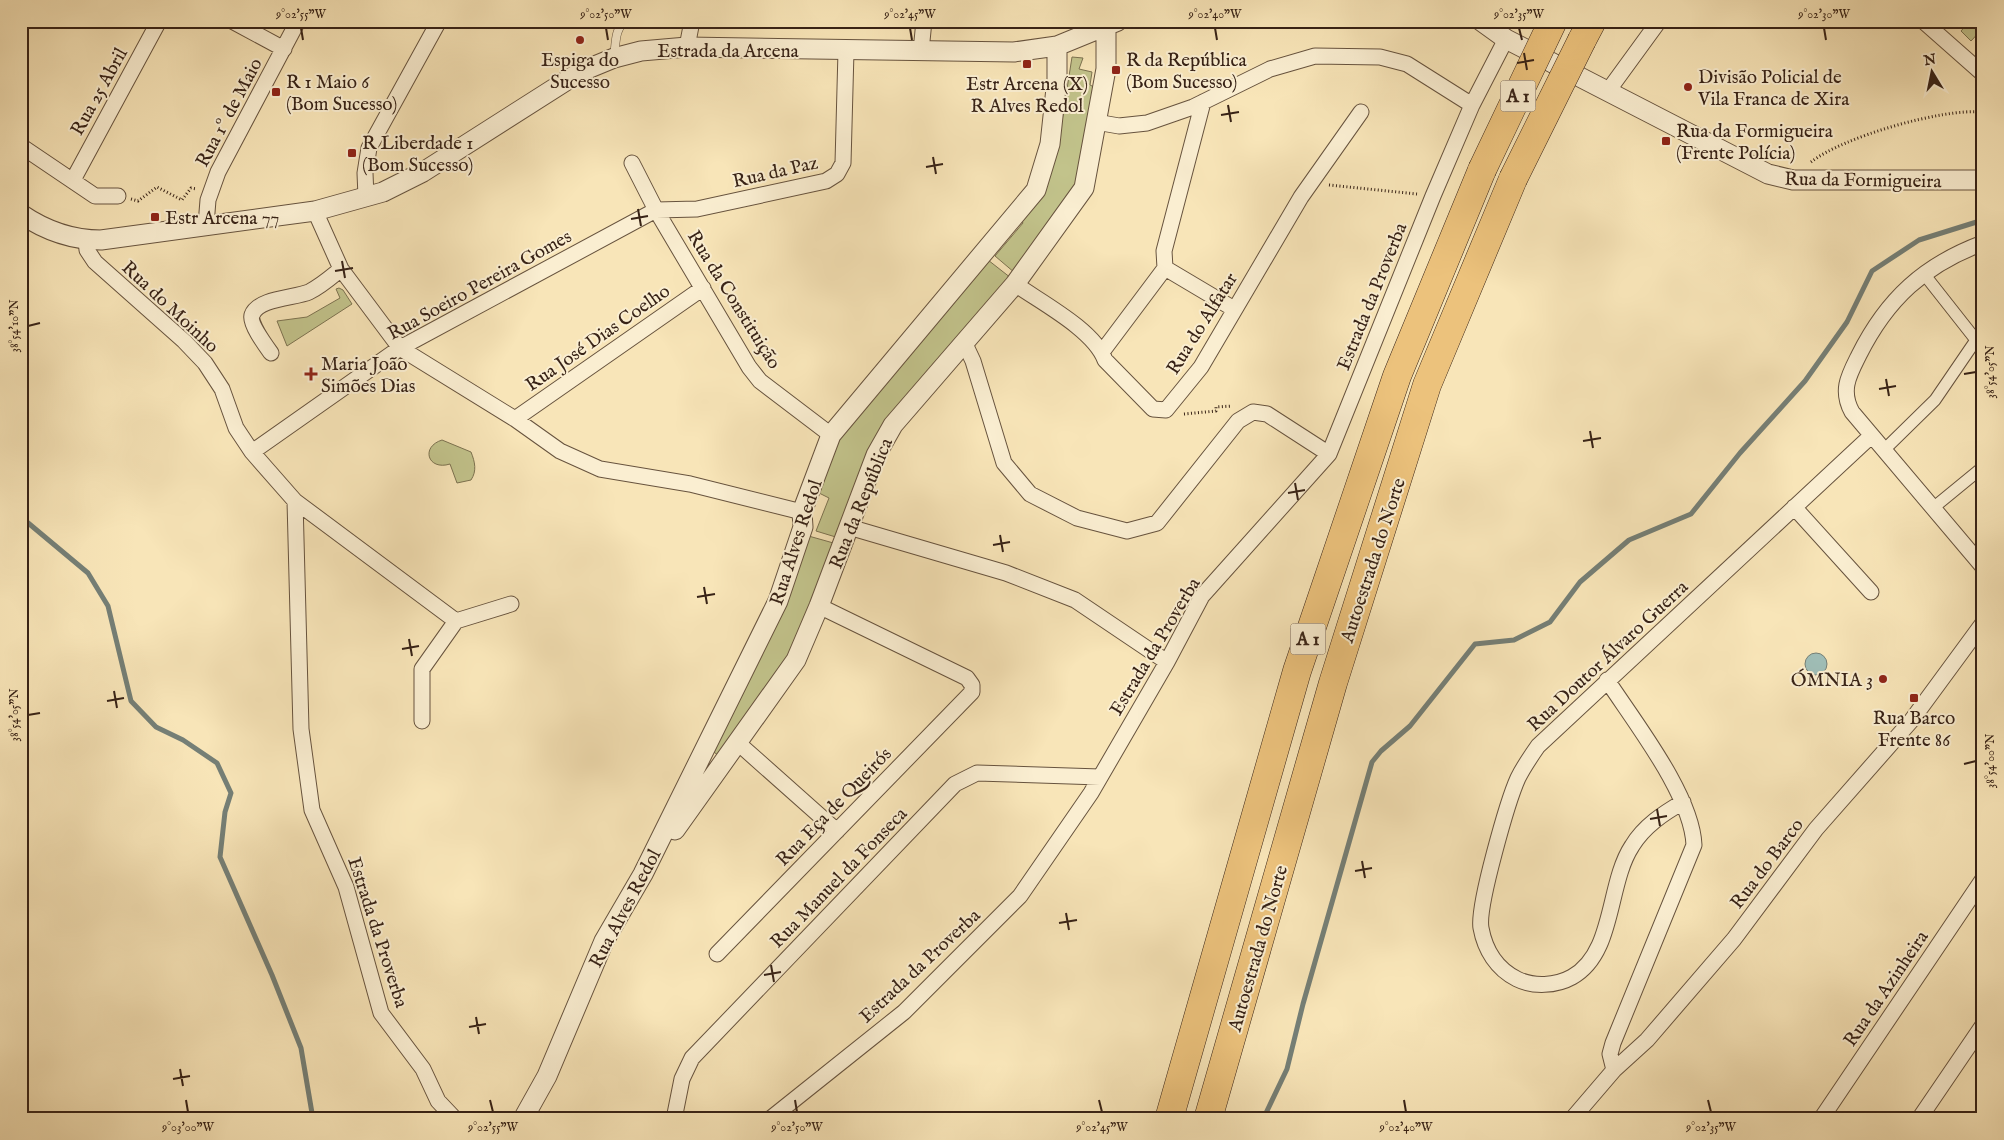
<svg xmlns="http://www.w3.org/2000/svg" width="2004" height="1140" font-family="'IM FELL English',serif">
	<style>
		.green { fill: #c2c38b; stroke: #7c7250 }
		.water { fill: #9fbdb6; stroke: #757f76 }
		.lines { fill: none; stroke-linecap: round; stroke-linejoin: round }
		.stream { stroke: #757f76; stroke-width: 5 }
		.service-casing { stroke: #67533e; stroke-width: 9 }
		.pedestrian-casing { stroke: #67533e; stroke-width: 13 }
		.minor-casing { stroke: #67533e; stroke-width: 17 }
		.tertiary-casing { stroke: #67533e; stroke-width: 21 }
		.motorway-casing { stroke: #372216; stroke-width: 29 }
		.path { stroke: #372216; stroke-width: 3; stroke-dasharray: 1 2.5; stroke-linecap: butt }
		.service { stroke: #faeed1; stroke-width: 8 }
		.pedestrian { stroke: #faeed1; stroke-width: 11 }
		.minor { stroke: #faeed1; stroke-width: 15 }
		.tertiary { stroke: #faeed1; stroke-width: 19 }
		.motorway { stroke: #ecc27c; stroke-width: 28 }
		.motorway-bridge-casing { stroke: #372216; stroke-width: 29; stroke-linecap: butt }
		.motorway-bridge { stroke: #ecc27c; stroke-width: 28 }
		.ticks { fill: none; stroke: #372216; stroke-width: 2 }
		.poi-dot { fill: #8f2418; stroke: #faeed1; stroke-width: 2 }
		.labels { text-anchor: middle; stroke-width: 4; stroke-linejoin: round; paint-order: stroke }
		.shield { fill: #faeed1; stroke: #725f4e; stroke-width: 1 }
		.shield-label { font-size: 18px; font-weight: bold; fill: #372216 }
		.street-label { font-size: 19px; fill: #372216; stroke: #faeed1 }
		.poi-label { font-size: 19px; fill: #372216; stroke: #faeed1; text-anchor: start }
		.neatline { fill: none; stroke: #372216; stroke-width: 2 }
		.ticks-label { font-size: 12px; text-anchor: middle; fill: #372216 }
	</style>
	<rect width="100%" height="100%" fill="#f8e5b8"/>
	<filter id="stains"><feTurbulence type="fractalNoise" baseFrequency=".004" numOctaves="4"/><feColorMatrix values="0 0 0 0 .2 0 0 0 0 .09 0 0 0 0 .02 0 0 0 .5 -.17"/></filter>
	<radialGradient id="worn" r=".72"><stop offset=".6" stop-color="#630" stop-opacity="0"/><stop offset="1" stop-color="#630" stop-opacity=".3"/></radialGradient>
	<path class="green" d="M1970,21H1983V28L1971,41L1961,31Z
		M1072,57L1083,58L1079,69L1092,72L1090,85L1096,88L1076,188L1015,273L995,256L1023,223L1020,218L1062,121Z
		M988,260L1011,278L886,425L839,538L816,531L829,498L815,491L847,424Z
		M339,288L343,290L352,304L287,346L277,321L307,317L340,298L336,289Z
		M442,440L471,452C475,462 477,471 471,480L457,483L450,464C428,471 420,447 442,440Z
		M805,535L837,544L787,663L722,758L711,750Z"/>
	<path class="water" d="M1805 664a11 11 0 1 1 22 0a11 11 0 1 1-22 0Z"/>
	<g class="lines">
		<path class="stream" d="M21,517L88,573L108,606L131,701L156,727L183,740L217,763L231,793L225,812L220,857L272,975L301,1048L313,1119
			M1256,1119L1266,1113L1287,1069L1303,1004L1372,762L1381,751L1410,726L1475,644L1514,640L1550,622L1580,582L1629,540L1691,514L1740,453L1805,381L1847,322L1872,271L1919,240L1983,220"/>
		<defs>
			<path id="service" d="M614,58C616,45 614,28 626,21"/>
			<path id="pedestrian" d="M1884,450L1935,400L1976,340L1924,274
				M1933,508L1983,467"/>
			<path id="minor" d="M232,21L284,49
				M1923,21L1983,74
				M21,25L23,21
				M687,47L692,21
				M921,51L924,21
				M1608,91L1659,21
				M1096,122L1119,126L1147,123L1193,107L1270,69L1315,56L1380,57L1407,64L1472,105
				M21,146L95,196H118
				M632,163L656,210L749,367L760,381L831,435
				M73,180L159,21
				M366,197L365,173L369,148L439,21
				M315,211L341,269L400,348L515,419L560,451L600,469L690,484L802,512
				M206,225L208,200L218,172L298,21
				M86,240L87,250L95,262L184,341L205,363L222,389L236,428L252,452L295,501L456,621L422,669V721
				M1983,243C1924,265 1887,299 1859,355C1849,375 1840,390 1852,412L1983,567
				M1165,268L1234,309
				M1015,284C1042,303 1094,330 1105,360L1153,409L1166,410L1201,367L1301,197L1361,112
				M965,344L973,361L1004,463L1030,494L1077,518L1127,531L1157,523L1238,421L1253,412L1267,414L1329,454
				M1102,352L1165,268L1164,251L1203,102
				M271,353C266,346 249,323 252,315C258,298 295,298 309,292C321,286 330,278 341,269
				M515,419L703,288
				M252,452L400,348L656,210L697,209L826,181L837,174L843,163L846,51
				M295,501L301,729L312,810L346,887L381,1013L423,1069L438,1101L455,1119
				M1794,507L1871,592
				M849,527L1006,573L1075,600L1167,662
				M456,621L511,604
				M1607,680C1635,723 1692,795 1694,845L1613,1043L1610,1054L1614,1070
				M738,743L837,831
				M1683,802C1664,813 1644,826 1632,846C1607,884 1615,953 1572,977C1556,986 1533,987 1517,979C1497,969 1485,950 1481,928C1477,907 1508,800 1518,778C1524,766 1531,756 1538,746L1871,436
				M717,954L972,692V685L967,678L819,606
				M674,1119L682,1079L692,1058L955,784L977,773L1100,777
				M770,1119L904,1012L1020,896L1091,793L1167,662L1202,596L1329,454L1433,196L1472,105L1506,39
				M1572,1119L1614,1070L1647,1040L1734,939L1816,829L1911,721L1983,623
				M1821,1119L1983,879
				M1919,1119L1983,1025"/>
			<path id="tertiary" d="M1481,21L1506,39L1768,174L1793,180H1983
				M21,214C46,231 72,240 101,240L315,211L383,192L423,172L580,72L614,58L641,51L687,47L1014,52L1057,46L1118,21
				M675,830L796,660L819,606L876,455L893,425L1015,284L1084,188L1106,69V27
				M523,1119L547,1076L604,941L643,874L778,601L803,527L802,512L831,435L1036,190L1050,144L1057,79V46"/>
			<path id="motorway" d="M1582,40L1592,21
				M1169,1119L1297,671L1397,376L1482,170
				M1208,1119L1333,683L1427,385L1513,179"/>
		</defs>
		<use href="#service" class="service-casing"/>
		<use href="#pedestrian" class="pedestrian-casing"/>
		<use href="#minor" class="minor-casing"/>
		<use href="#tertiary" class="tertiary-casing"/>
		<use href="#motorway" class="motorway-casing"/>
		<path class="path" d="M1036,21L1059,27
			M1980,112L1983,98
			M1811,162C1843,137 1942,108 1983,112
			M1329,185L1417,194
			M131,199L138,201L157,187L182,200L191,188L197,189
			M1184,414L1216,411V407L1232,406"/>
		<use href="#service" class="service"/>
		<use href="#pedestrian" class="pedestrian"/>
		<use href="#minor" class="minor"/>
		<use href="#tertiary" class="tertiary"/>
		<use href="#motorway" class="motorway"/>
		<defs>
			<path id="motorway-bridge" d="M1482,170L1553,21
				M1513,179L1582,40"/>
		</defs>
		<use href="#motorway-bridge" class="motorway-bridge-casing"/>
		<use href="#motorway-bridge" class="motorway-bridge"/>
	</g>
	<path class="ticks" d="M301,28L303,40M606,28L608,40M910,28L912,40M1215,28L1217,40M1519,28L1522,40M1824,28L1826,40M1524,53L1527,70M1517,63L1534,60M1228,105L1231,122M1221,115L1239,112M933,157L936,174M926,167L943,164M638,209L641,226M631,219L648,216M342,261L345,278M335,271L353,268M28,326L40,323M1964,374L1976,372M1886,379L1889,396M1879,389L1896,386M1590,431L1593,448M1583,441L1601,438M1295,483L1298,500M1288,493L1305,490M1000,535L1003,552M993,545L1010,542M704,587L707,604M697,597L715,594M409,639L412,656M402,649L419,646M114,691L117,708M107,701L124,698M28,715L40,713M1964,764L1976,761M1657,809L1660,826M1650,819L1667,816M1362,861L1365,878M1355,871L1372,868M1066,913L1069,930M1059,923L1077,920M771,965L774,982M764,975L781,972M476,1017L479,1034M469,1027L486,1024M180,1069L183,1086M173,1079L190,1076M186,1100L188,1112M490,1100L493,1112M795,1100L797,1112M1099,1100L1102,1112M1404,1100L1406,1112M1708,1100L1711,1112"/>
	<g class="poi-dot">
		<circle cx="580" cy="40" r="5"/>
		<rect x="1022" y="59" width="10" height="10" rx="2.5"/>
		<rect x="1111" y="65" width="10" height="10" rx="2.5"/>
		<circle cx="1688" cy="87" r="5"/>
		<rect x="271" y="87" width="10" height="10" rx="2.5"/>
		<rect x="1661" y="136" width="10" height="10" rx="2.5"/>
		<rect x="347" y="148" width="10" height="10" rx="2.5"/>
		<rect x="150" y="212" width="10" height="10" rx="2.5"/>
		<path d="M308.5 366.5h5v5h5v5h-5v5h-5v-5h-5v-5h5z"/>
		<circle cx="1883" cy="679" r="5"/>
		<rect x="1909" y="693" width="10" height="10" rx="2.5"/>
	</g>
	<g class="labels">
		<g class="shield">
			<rect x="1500.5" y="80.5" width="35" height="31" rx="4"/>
			<rect x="1290.5" y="623.5" width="35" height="31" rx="4"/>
		</g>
		<g class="shield-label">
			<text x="1518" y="102">A 1</text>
			<text x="1308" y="645">A 1</text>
		</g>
		<g class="street-label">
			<text x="728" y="57">Estrada da Arcena</text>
			<text transform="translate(98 91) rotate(-61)" y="7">Rua 25 Abril</text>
			<text transform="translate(228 112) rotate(-62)" y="7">Rua 1º de Maio</text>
			<text transform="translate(775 171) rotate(-13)" y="7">Rua da Paz</text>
			<text transform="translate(1863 179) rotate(1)" y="7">Rua da Formigueira</text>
			<text transform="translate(479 284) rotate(-29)" y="7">Rua Soeiro Pereira Gomes</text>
			<text transform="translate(1371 296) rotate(-68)" y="7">Estrada da Proverba</text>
			<text transform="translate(735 299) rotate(58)" y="7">Rua da Constituição</text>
			<text transform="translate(171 306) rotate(43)" y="7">Rua do Moinho</text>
			<text transform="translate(1201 323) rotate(-58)" y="7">Rua do Alfatar</text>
			<text transform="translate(597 337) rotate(-35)" y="7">Rua José Dias Coelho</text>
			<text transform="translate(860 503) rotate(-68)" y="7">Rua da República</text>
			<text transform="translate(795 542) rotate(-72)" y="7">Rua Alves Redol</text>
			<text transform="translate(1372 560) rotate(-72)" y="7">Autoestrada do Norte</text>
			<text transform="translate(1154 646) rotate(-59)" y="7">Estrada da Proverba</text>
			<text transform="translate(1607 655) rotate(-43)" y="7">Rua Doutor Álvaro Guerra</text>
			<text transform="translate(833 806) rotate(-46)" y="7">Rua Eça de Queirós</text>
			<text transform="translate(1766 863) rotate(-53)" y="7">Rua do Barco</text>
			<text transform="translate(838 877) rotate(-46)" y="7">Rua Manuel da Fonseca</text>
			<text transform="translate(624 908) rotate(-62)" y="7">Rua Alves Redol</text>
			<text transform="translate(379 932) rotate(72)" y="7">Estrada da Proverba</text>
			<text transform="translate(1257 948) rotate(-74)" y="7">Autoestrada do Norte</text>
			<text transform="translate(919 965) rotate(-43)" y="7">Estrada da Proverba</text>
			<text transform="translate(1885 988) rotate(-56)" y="7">Rua da Azinheira</text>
		</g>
		<g class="poi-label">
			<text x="580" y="66" text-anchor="middle">Espiga do<tspan x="580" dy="22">Sucesso</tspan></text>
			<text x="1126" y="66">R da República<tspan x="1126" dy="22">(Bom Sucesso)</tspan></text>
			<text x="1698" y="83">Divisão Policial de<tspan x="1698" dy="22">Vila Franca de Xira</tspan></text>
			<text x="286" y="88">R 1 Maio 6<tspan x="286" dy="22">(Bom Sucesso)</tspan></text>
			<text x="1027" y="90" text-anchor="middle">Estr Arcena (X)<tspan x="1027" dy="22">R Alves Redol</tspan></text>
			<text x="1676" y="137">Rua da Formigueira<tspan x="1676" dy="22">(Frente Polícia)</tspan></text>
			<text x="362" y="149">R Liberdade 1<tspan x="362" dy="22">(Bom Sucesso)</tspan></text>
			<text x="165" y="224">Estr Arcena 77</text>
			<text x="321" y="370">Maria João<tspan x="321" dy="22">Simões Dias</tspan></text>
			<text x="1873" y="686" text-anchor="end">ÓMNIA 3</text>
			<text x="1914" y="724" text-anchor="middle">Rua Barco<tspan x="1914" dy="22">Frente 86</tspan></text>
		</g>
	</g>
	<rect width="2004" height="1140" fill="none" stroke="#f8e5b8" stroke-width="55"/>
	<g transform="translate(1932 72) rotate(350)" stroke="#faeed1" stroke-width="4" paint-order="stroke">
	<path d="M0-4L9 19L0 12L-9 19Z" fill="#372216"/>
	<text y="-8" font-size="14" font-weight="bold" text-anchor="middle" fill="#372216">N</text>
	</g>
	<rect x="28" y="28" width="1948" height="1084" class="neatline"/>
	<g class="ticks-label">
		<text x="301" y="18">9°02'55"W</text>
		<text x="606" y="18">9°02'50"W</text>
		<text x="910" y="18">9°02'45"W</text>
		<text x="1215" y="18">9°02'40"W</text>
		<text x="1519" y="18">9°02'35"W</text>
		<text x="1824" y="18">9°02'30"W</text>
		<text transform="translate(14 326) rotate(-90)" y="4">38°54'10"N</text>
		<text transform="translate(1990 372) rotate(-90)" y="4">38°54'05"N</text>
		<text transform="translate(14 715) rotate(-90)" y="4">38°54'05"N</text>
		<text transform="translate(1990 761) rotate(-90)" y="4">38°54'00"N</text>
		<text x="188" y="1131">9°03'00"W</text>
		<text x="493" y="1131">9°02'55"W</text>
		<text x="797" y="1131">9°02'50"W</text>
		<text x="1102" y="1131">9°02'45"W</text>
		<text x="1406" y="1131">9°02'40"W</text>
		<text x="1711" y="1131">9°02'35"W</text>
	</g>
	<rect width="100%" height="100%" filter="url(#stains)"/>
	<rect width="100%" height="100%" fill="url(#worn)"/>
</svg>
